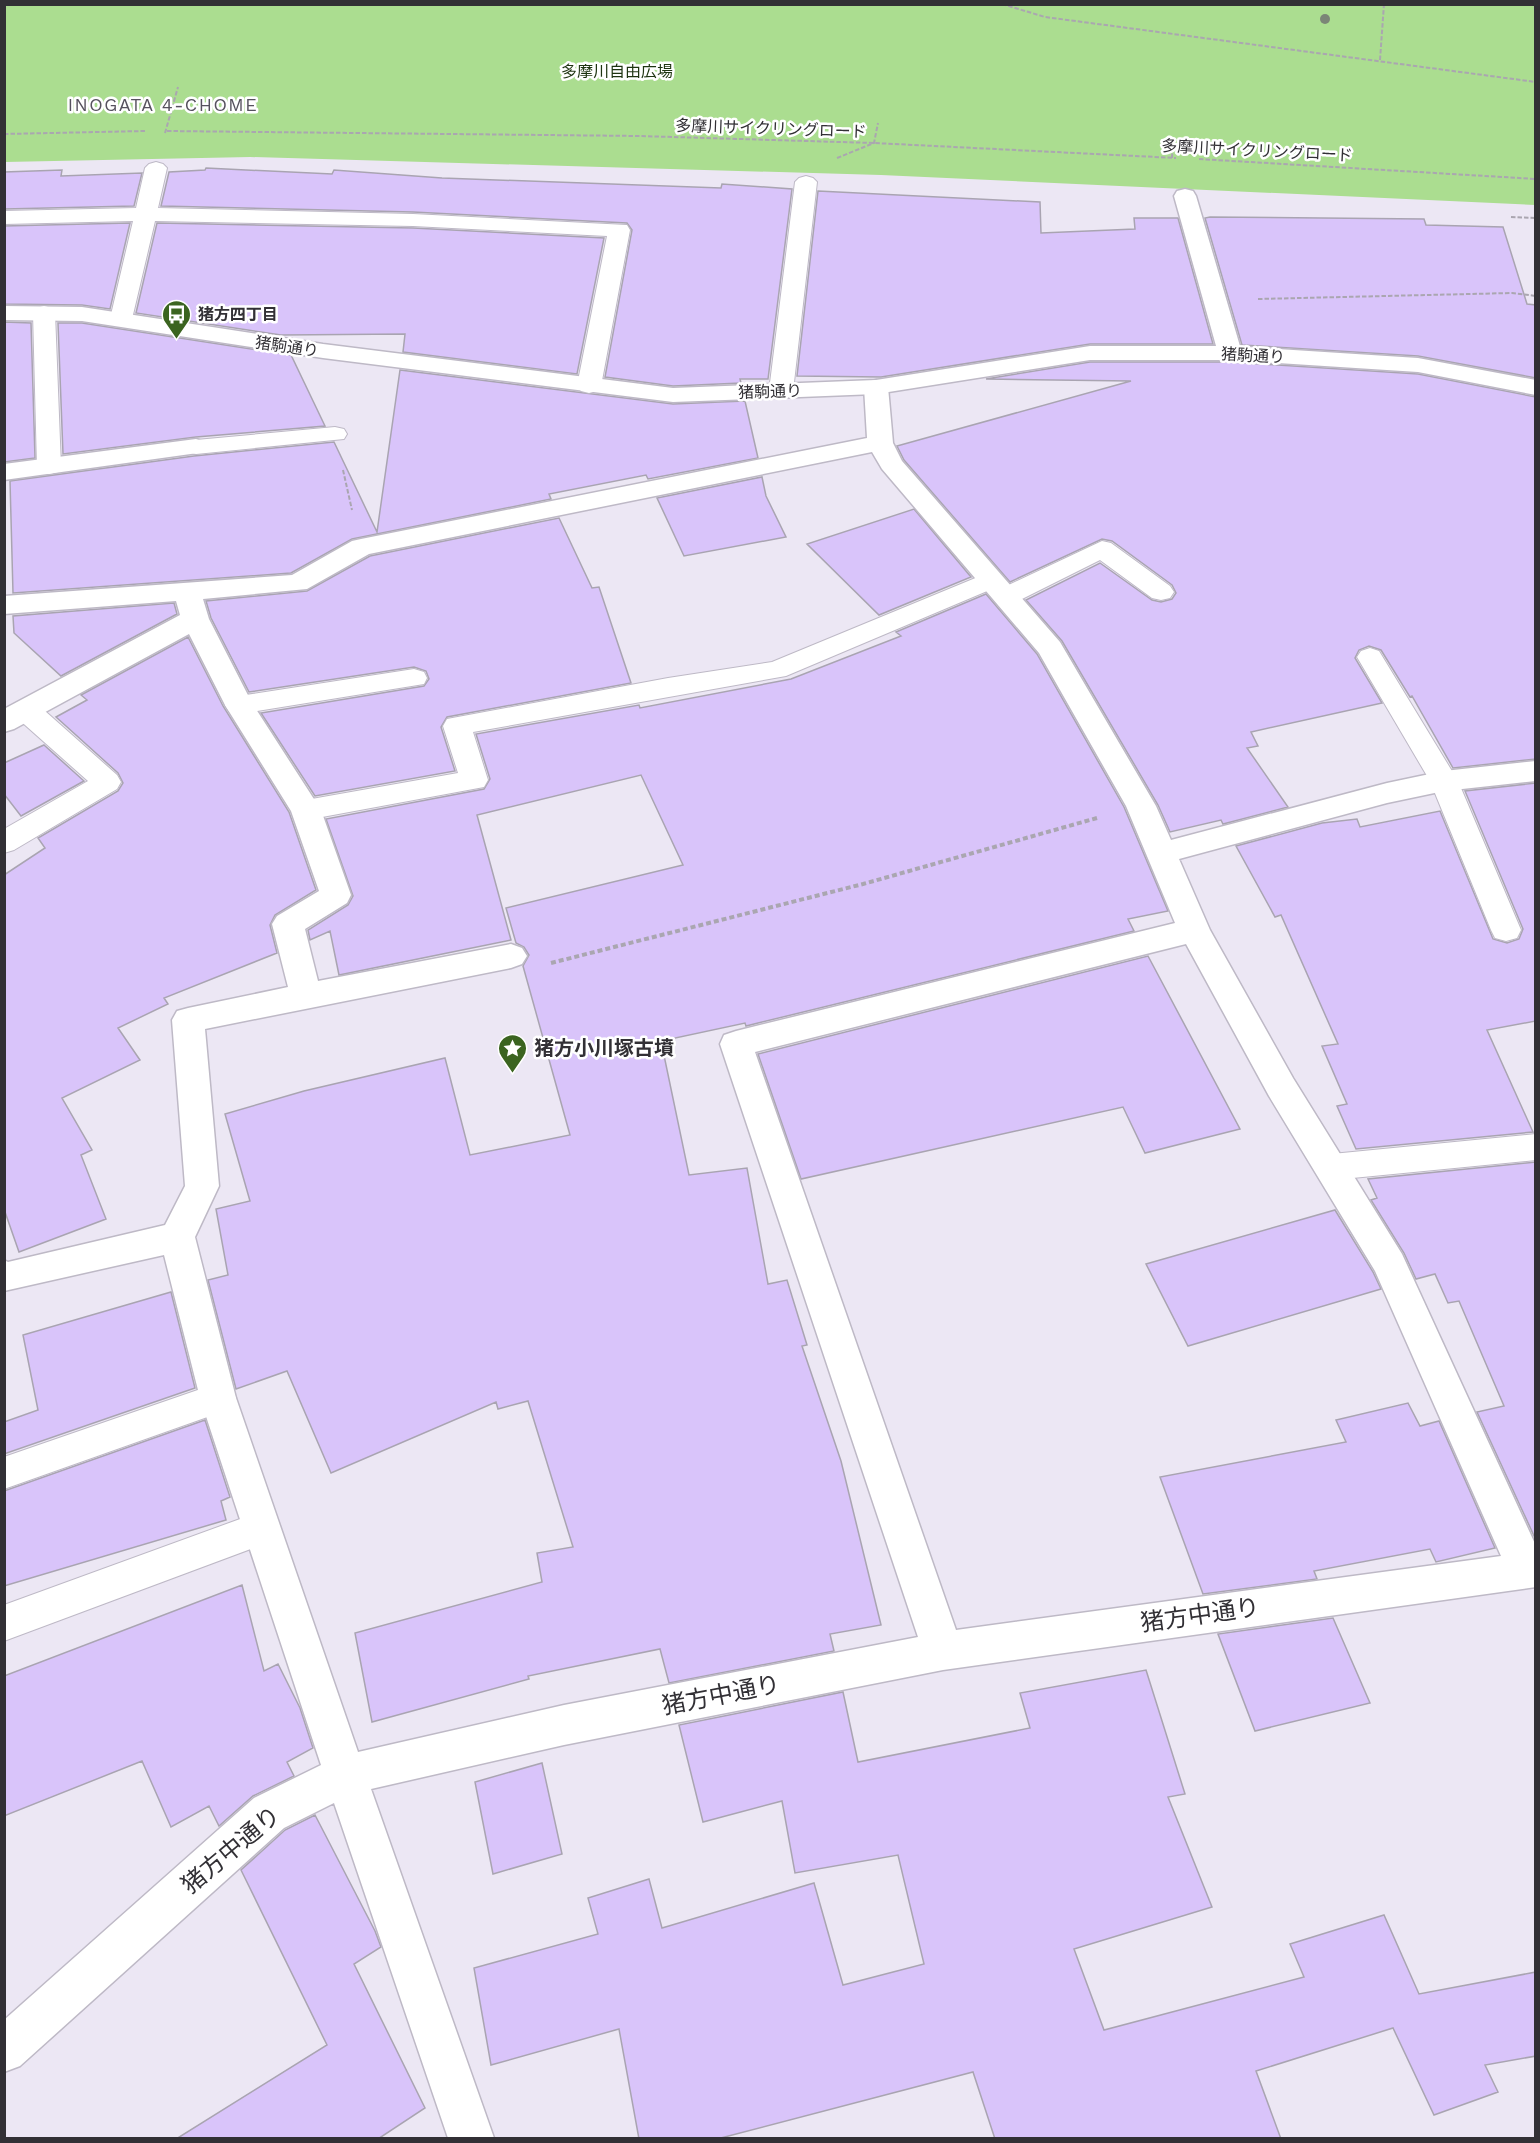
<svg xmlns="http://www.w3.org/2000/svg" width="1540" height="2143" font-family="'Work Sans','Noto Sans JP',sans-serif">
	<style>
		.green { fill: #abdd90 }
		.building { fill: #d9c4fa; stroke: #a9a4b1; stroke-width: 1.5 }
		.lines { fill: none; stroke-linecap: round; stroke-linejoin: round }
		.lane-casing { stroke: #beb9c6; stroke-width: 2 }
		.street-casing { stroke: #beb9c6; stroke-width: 3 }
		.secondary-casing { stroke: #beb9c6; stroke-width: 3 }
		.path-far1 { stroke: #aaa6b0; stroke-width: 2; stroke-dasharray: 4.5 2; stroke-linecap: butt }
		.path { stroke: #aaa6b0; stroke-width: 4; stroke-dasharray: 5 3; stroke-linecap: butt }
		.lane { fill: #fff; fill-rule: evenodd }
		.street { fill: #fff; fill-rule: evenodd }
		.secondary { fill: #fff; fill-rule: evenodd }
		.tree { fill: #7b8577 }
		.labels { text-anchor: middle; stroke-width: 5; stroke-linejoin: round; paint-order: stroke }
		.far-park-label { font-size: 16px; fill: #1e3411; stroke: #fff }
		.far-street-label { font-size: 16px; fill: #323035; stroke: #fff }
		.far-poi-label { font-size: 16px; font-weight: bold; fill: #323035; stroke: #fff; text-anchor: start }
		.far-neighbourhood-label { font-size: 18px; letter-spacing: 1.5px; fill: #56525e; stroke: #fff }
		.poi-label { font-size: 20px; font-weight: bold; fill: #323035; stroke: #fff; text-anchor: start }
		.near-street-label { font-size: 24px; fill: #323035; stroke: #fff }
	</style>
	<rect width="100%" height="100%" fill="#ece7f4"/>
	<path class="green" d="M4,5H1535V205L881,175L250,157L5,162Z"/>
	<path class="building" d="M206,168L332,174L334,170L442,178L721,188L722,184L792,189L768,379H740L741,383L673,386L605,377L632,230L627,223L413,212L161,206L169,172L205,170Z
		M62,170L61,176L142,173L134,206L4,209V172Z
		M818,191L1040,202L1041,233L1135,229L1134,218H1178L1213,344H1090L881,377L797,376Z
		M1210,217L1424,219L1426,225L1503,227L1527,304L1536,305V378L1418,356L1242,345L1205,218Z
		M130,223L110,309L82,305L4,304V226Z
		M157,223L413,228L604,238L577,374L403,352L405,334L281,335L136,313Z
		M4,322L31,323L35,458L4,462Z
		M58,323H82L291,355L325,426L196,437L63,454Z
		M1090,362H1230L1418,374L1536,397V759L1453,768L1412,696L1410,697L1381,650L1369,646L1359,650L1355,658L1382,703L1251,732L1258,746L1247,748L1288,807L1223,824L1221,820L1170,832L1158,805L1062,641L1026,600L1100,563L1152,600L1161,602L1172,599L1176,593L1172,585L1112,541L1102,539L1010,582L904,460L897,446L1131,381L986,379Z
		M400,370L673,404L745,401L758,458L648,479L646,475L549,494L551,499L352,539L291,573L13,593L10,481L194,456L334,442L377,532Z
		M762,477L766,496L786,537L684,556L657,498Z
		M914,509L971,577L879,615L807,544Z
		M559,518L592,588L599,587L631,683L447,717L441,727L455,771L315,796L261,713L424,686L429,679L426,671L414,667L249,692L211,618L206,601L307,591L370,556Z
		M986,594L1037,654L1124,807L1168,911L1128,919L1134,931L746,1026L745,1023L661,1041L689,1175L747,1168L768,1284L787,1280L807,1345L802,1346L841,1461L881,1625L830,1634L834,1651L669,1683L660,1649L528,1676L529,1679L372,1722L355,1633L542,1582L537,1553L573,1547L528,1401L498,1409L496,1402L331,1473L287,1371L236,1389L208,1280L228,1275L216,1209L250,1201L225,1114L304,1091L445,1058L470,1155L570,1135L523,966L529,955L524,947L516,943L506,908L683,865L641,775L477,815L511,940L339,975L330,931L310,940L308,930L348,905L353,896L326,819L484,789L490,779L476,734L639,705L640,708L791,679L901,636L896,632Z
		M174,603L177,614L61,676L14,633L13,616Z
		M188,637L223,706L289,812L316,890L275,915L270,925L277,953L164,998L168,1004L118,1028L140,1060L62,1098L92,1150L81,1155L106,1219L19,1252L4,1209V875L45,848L38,838L118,791L123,783L118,773L56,717L87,700L81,695Z
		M44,745L84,781L21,816L4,794V763Z
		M1536,783V1021L1487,1030L1533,1132L1356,1149L1337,1106L1347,1104L1322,1046L1338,1044L1281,915L1275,917L1236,846L1322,823L1357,819L1360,827L1440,811L1493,939L1507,943L1519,939L1523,929L1465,791Z
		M1148,956L1240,1129L1145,1153L1123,1107L801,1179L758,1054Z
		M1536,1162V1538H1535L1477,1412L1504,1406L1459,1301L1448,1303L1435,1274L1416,1279L1404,1253L1371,1200L1377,1198L1368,1179Z
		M1335,1210L1373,1272L1381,1289L1188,1346L1146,1264Z
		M171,1292L195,1388L4,1454V1422L38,1410L23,1335Z
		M1408,1403L1420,1426L1439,1421L1495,1548L1436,1562L1430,1549L1314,1571L1317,1579L1203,1594L1160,1477L1346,1442L1336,1420Z
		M205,1420L230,1497L221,1501L226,1520L4,1586V1491Z
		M242,1585L264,1671L278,1664L300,1708L313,1748L287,1762L294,1776L253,1796L219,1826L209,1806L171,1827L142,1761L4,1816V1676Z
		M1333,1618L1370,1703L1255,1731L1218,1634Z
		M1146,1670L1185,1794L1168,1797L1212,1907L1074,1949L1104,2030L1304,1977L1290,1944L1384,1915L1419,1994L1536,1972V2056L1485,2065L1498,2092L1434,2115L1393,2028L1256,2071L1281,2139H995L973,2072L717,2139H639L619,2029L491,2065L474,1968L598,1934L588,1898L649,1879L662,1928L814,1883L843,1985L924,1964L898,1855L795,1873L782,1801L703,1822L679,1725L843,1692L858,1762L1030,1728L1020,1693Z
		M542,1763L562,1854L493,1874L475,1782Z
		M315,1815L375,1931L381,1947L354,1964L425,2108L378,2139H176L327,2045L241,1870L285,1830Z"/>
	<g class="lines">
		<defs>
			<path id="lane" d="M156,162L163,164L167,168L158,208L413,214L627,225L630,230L601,386L597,391L589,393L581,391L577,386L607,236L413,226L155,221L132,319L129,324L121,326L113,324L110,319L133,221L4,224V211L136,208L145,168L149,164Z
				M806,176L813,178L817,182L793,391L789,396L781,398L773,396L769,391L795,182L799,178Z
				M44,306L52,308L55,313L61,467L58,472L49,474L40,472L37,467L33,313L36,308Z
				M335,427L344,429L347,434L344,439L196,454L187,452L184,447L187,442L196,440Z
				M1102,541L1111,543L1170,586L1174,592L1170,598L1161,600L1152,598L1100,560L1016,602L1007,604L998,602L994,596L998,590Z
				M990,572L999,574L1003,580L999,586L786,676L473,732L488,780L484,787L306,820L296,817L292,810L296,803L306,800L458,773L443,726L447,719L668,678L772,662Z
				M1370,648L1379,651L1458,781L1521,930L1517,938L1506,941L1495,938L1491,930L1430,781L1357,657L1361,651Z
				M414,669L424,672L427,678L424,684L239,714L229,711L225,705L229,699L239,696Z
				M26,701L36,703L117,775L121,782L117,789L14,850L4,853V829L88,781L16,717L12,710L16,703Z
				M1536,1134V1160L1332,1180L1320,1176L1316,1167L1320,1158L1332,1154Z
				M218,1383L230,1387L236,1398L230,1409L4,1489V1457Z
				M262,1511L275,1516L280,1528L275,1540L4,1641V1605Z"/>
			<path id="street" d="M1185,189L1193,191L1196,196L1242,353L1239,358L1230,360L1221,358L1218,353L1174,196L1177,191Z
				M876,380L885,382L888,387L893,443L902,461L1060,642L1156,806L1171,840L1387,783L1444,771L1536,761V781L1444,791L1387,803L1179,859L1210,930L1293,1078L1402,1254L1536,1546V1587L943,1670L564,1745L371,1789L494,2138H448L334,1803L284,1828L20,2066L4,2072V2020L254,1798L321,1765L200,1398L164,1255L4,1291V1260L8,1262L165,1225L185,1186L172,1020L177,1011L188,1008L288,987L272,924L277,916L319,891L291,811L225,705L189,634L14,729L4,732V709L180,615L176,601L4,614V596L292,575L352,541L361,539L867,438L864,387L867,382ZM872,452L882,469L1039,653L1126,806L1175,923L736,1031L724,1035L720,1044L918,1637L564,1705L358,1752L236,1398L195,1237L219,1186L205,1029L511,968L522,964L527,956L522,948L511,944L318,981L305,929L347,903L351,895L321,810L252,703L209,619L203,599L307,589L369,554ZM1186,944L1269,1096L1375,1271L1501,1556L956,1630L755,1052Z
				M196,439L205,442L209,447L205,452L4,480V464Z"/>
			<path id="secondary" d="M4,306L82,307L323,344L673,388L876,380L1090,346H1230L1418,358L1536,380V395L1418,372L1230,360H1090L876,394L673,402L323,358L82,321L4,320Z"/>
		</defs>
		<use href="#lane" class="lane-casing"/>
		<use href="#street" class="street-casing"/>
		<use href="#secondary" class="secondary-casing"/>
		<path class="path-far1" d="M1002,4L1045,17L1536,82
			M1380,60L1384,4
			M167,131L639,136L874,143L1176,158
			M165,133L178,87
			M4,134L145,131
			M837,158L874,143L878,123
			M1172,158L1173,137
			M1199,159L1536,179
			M1511,217L1536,218
			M1258,299L1512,293L1536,296
			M343,470L352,510"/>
		<path class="path" d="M551,963L863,884L1097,818"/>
		<use href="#lane" class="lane"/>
		<use href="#street" class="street"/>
		<use href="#secondary" class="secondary"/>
	</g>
	<circle class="tree" cx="1325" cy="19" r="5"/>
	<defs>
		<symbol id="bus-pin" viewBox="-11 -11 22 30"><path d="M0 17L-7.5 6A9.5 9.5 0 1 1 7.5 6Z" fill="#3b6420" stroke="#fff"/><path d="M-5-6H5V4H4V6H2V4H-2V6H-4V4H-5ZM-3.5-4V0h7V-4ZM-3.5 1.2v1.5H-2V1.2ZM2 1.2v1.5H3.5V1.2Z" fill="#fff"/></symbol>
		<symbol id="sight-pin" viewBox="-11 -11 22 30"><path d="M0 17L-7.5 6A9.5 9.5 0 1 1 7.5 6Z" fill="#3b6420" stroke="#fff"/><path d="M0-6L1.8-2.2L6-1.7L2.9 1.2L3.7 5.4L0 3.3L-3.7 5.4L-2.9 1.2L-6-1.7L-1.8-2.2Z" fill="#fff"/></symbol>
	</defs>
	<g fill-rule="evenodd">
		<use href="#bus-pin" x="160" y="298" width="33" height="45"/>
		<use href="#sight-pin" x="496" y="1032" width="33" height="45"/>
	</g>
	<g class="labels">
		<g class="far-park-label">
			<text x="617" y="77">多摩川自由広場</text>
		</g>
		<g class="far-street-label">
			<text transform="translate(771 128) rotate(2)" y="6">多摩川サイクリングロード</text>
			<text transform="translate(1257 150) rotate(3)" y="6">多摩川サイクリングロード</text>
			<text transform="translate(287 346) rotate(8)" y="6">猪駒通り</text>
			<text transform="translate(1253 355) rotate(3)" y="6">猪駒通り</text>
			<text transform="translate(770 391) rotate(-2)" y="6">猪駒通り</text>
		</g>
		<g class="far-poi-label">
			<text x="198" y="320">猪方四丁目</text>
		</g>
		<g class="far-neighbourhood-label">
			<text x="163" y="111">INOGATA 4-CHOME</text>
		</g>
		<g class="poi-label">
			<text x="534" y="1055">猪方小川塚古墳</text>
		</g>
		<g class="near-street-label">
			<text transform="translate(1200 1615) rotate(-8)" y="8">猪方中通り</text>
			<text transform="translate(721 1695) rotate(-11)" y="8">猪方中通り</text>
			<text transform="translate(231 1850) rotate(-40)" y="8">猪方中通り</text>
		</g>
	</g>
	<rect width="1540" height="2143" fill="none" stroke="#323035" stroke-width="12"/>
</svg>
